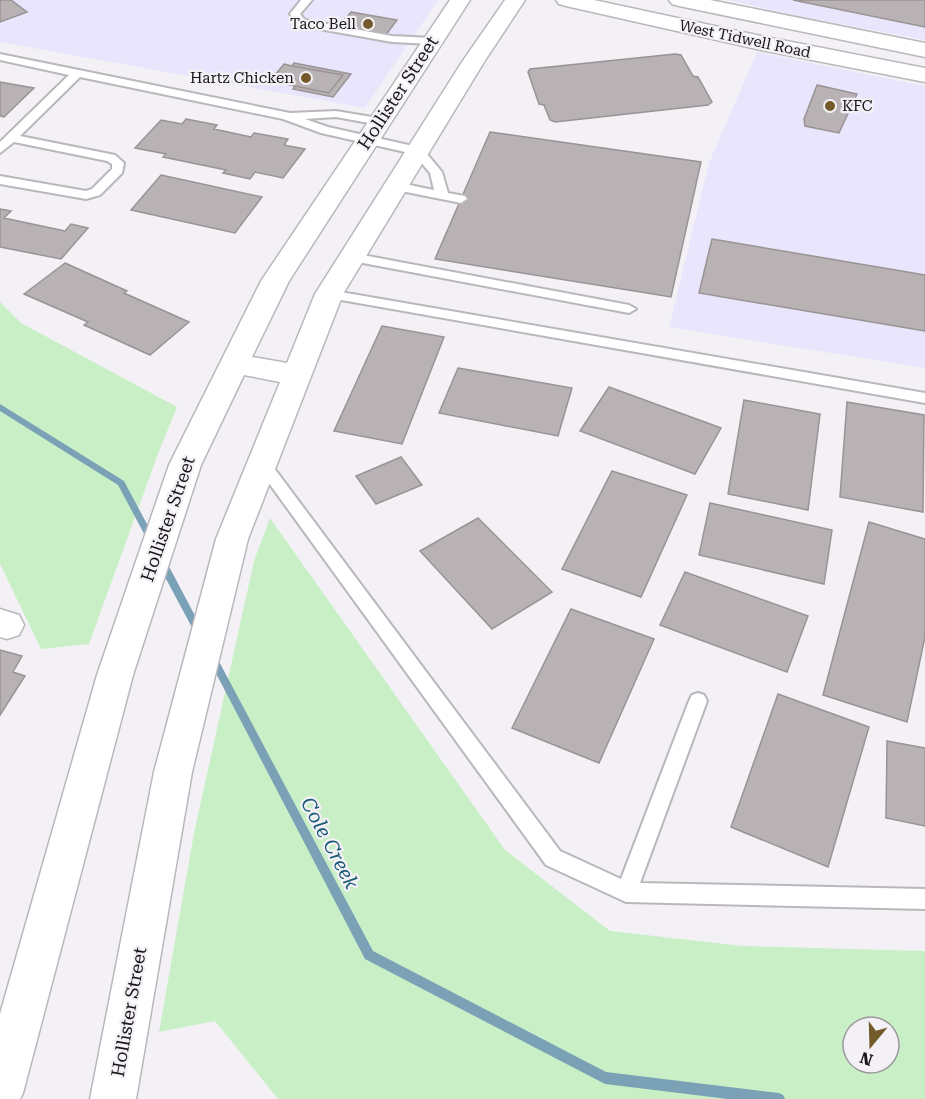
<svg xmlns="http://www.w3.org/2000/svg" width="925" height="1099" font-family="'Roboto Serif',serif">
	<style>
		.commercial { fill: #e8e5fc }
		.green { fill: #c9efc7; fill-rule: evenodd }
		.lines { fill: none; stroke-linecap: round; stroke-linejoin: round }
		.stream { fill: #7ba1b6; fill-rule: evenodd }
		.building { fill: #b9b2b4; stroke: #999395; stroke-width: 1.5 }
		.lane-casing { stroke: #bab7bc; stroke-width: 4 }
		.street-casing { stroke: #bab7bc; stroke-width: 3 }
		.secondary-casing { stroke: #bab7bc; stroke-width: 3 }
		.lane { fill: #fff; fill-rule: evenodd }
		.street { fill: #fff; fill-rule: evenodd }
		.secondary { fill: #fff; fill-rule: evenodd }
		.poi-dot { fill: #725a2b; stroke: #f4f1f6; stroke-width: 2 }
		.labels { text-anchor: middle; stroke-width: 4.5; stroke-linejoin: round; paint-order: stroke }
		.far-poi-label { font-size: 15px; fill: #181618; stroke: #f4f1f6; text-anchor: end }
		.far-street-label { font-size: 15px; fill: #181618; stroke: #f4f1f6 }
		.street-label { font-size: 18px; fill: #181618; stroke: #f4f1f6 }
		.water-label { font-size: 20px; font-style: italic; fill: #185a76; stroke: #f4f1f6 }
	</style>
	<rect width="100%" height="100%" fill="#f4f1f6"/>
	<path class="commercial" d="M0,0H438L365,108L0,42Z
		M727,0H925V40L805,17Z
		M757,52L925,86V368L669,327L709,163Z"/>
	<path class="green" d="M0,302L21,323L177,407L159,451L89,644L41,649L0,564Z
		M270,518L505,850L610,931L743,946L925,951V1099H278L215,1021L159,1032L194,833L254,561ZM853,1027H889V1063H853Z"/>
	<g class="lines">
		<path class="stream" d="M0,404L124,481L156,541L155,543H149L118,485L0,411Z
			M162,558L165,559L202,629L204,632L202,635L199,636L196,635L157,562L159,559Z
			M212,653L215,654L373,951L606,1072L779,1093L783,1095L785,1099H728L605,1084L365,959L209,660L207,657L209,654Z"/>
	</g>
	<path class="building" d="M0,0H11L27,12L0,22Z
		M793,0H925V27Z
		M351,12L397,20L385,36L338,27Z
		M675,54L681,55L693,76L698,77L712,102L708,105L555,122L550,120L544,105L539,104L528,72L530,69Z
		M294,63L351,74L333,97L293,89L295,86L329,93L343,75L292,66Z
		M284,64L292,66L343,75L329,93L270,81Z
		M0,82L34,88L4,117L0,116Z
		M817,85L857,94L839,133L805,126L804,119Z
		M186,119L217,125L214,129L251,137L254,133L288,139L284,145L305,149L283,178L255,172L250,179L223,173L226,170L163,157L166,154L135,148L161,120L182,124Z
		M490,132L701,162L671,297L435,259Z
		M161,175L262,197L235,233L131,210Z
		M0,209L11,211L4,218L65,231L71,224L88,228L61,259L0,247Z
		M712,239L925,275V331L699,293Z
		M65,263L127,291L124,293L189,322L150,355L84,325L88,322L24,294Z
		M382,326L444,337L402,444L334,431Z
		M458,368L572,388L558,436L439,413Z
		M609,387L721,428L695,474L580,431Z
		M744,400L820,414L808,510L728,494Z
		M847,402L924,415L923,512L840,497Z
		M401,457L422,485L376,504L356,476Z
		M612,471L687,495L641,597L562,569Z
		M710,503L832,530L824,584L699,555Z
		M478,518L552,592L492,629L420,551Z
		M869,522L925,539V637L907,722L823,695Z
		M685,572L808,616L787,672L660,625Z
		M571,609L654,639L599,763L512,728Z
		M0,650L22,656L13,672L25,676L0,715Z
		M778,694L869,727L828,867L731,827Z
		M887,741L925,748V826L886,818Z"/>
	<g class="lines">
		<defs>
			<path id="lane" d="M301,0H312L300,14L305,20L392,36L432,38L437,41L432,44L392,42L297,25L290,14Z
				M0,54L290,113L336,111L384,119L386,121L380,125L336,117L305,119L328,127L422,148L442,172L448,193L465,196L467,199L461,203L391,189L389,186L391,183L395,182L434,190L430,173L414,154L321,133L283,119L80,77L20,136L115,155L124,163L122,173L100,195L86,199L0,184V176L86,191L92,189L112,169V164L107,161L14,142L0,153V142L69,75L0,60Z
				M352,253L629,305L636,309L629,313L347,260L345,257L347,254Z
				M329,290L925,393V403L324,297L322,294L324,291Z
				M263,458L268,460L560,851L621,879L689,701L692,695L698,693L704,695L707,701L640,883L925,889V909L626,902L546,865L258,468L255,464L258,460Z"/>
			<path id="street" d="M0,609L19,615L24,625L19,635L7,639L0,637Z"/>
			<path id="secondary" d="M450,0H470L289,281L252,357L287,363L315,294L462,62L505,0H525L484,62L343,294L248,539L192,772L136,1099H90L154,772L216,539L280,382L244,375L201,465L133,675L23,1093L20,1099H0V1014L97,675L169,465L261,281Z
				M556,0H594L761,36L925,68V82L761,50L566,6L559,4Z
				M669,0H710L925,43V57L679,6L672,4Z"/>
		</defs>
		<use href="#lane" class="lane-casing"/>
		<use href="#street" class="street-casing"/>
		<use href="#secondary" class="secondary-casing"/>
		<use href="#lane" class="lane"/>
		<use href="#street" class="street"/>
		<use href="#secondary" class="secondary"/>
	</g>
	<g class="poi-dot">
		<circle cx="368" cy="24" r="6"/>
		<circle cx="306" cy="78" r="6"/>
		<circle cx="830" cy="106" r="6"/>
	</g>
	<g class="labels">
		<g class="far-poi-label">
			<text x="356" y="29">Taco Bell</text>
			<text x="294" y="83">Hartz Chicken</text>
			<text x="842" y="111" text-anchor="start">KFC</text>
		</g>
		<g class="far-street-label">
			<text transform="translate(745 39) rotate(12)" y="5">West Tidwell Road</text>
		</g>
		<g class="street-label">
			<text transform="translate(398 93) rotate(-57)" y="6">Hollister Street</text>
			<text transform="translate(168 519) rotate(-71)" y="6">Hollister Street</text>
			<text transform="translate(129 1012) rotate(-80)" y="6">Hollister Street</text>
		</g>
		<g class="water-label">
			<text transform="translate(330 843) rotate(62)" y="7">Cole Creek</text>
		</g>
	</g>
	<g transform="translate(871 1045) rotate(199)"><circle r="28" fill="#f4f1f6" stroke="#9c999d" stroke-width="1.5"/>
	<path d="M0-4.5L10 22L0 15L-10 22Z" fill="#725a2b"/>
	<text y="-9" font-size="16" font-weight="bold" text-anchor="middle" fill="#181618">N</text>
	</g>
</svg>
